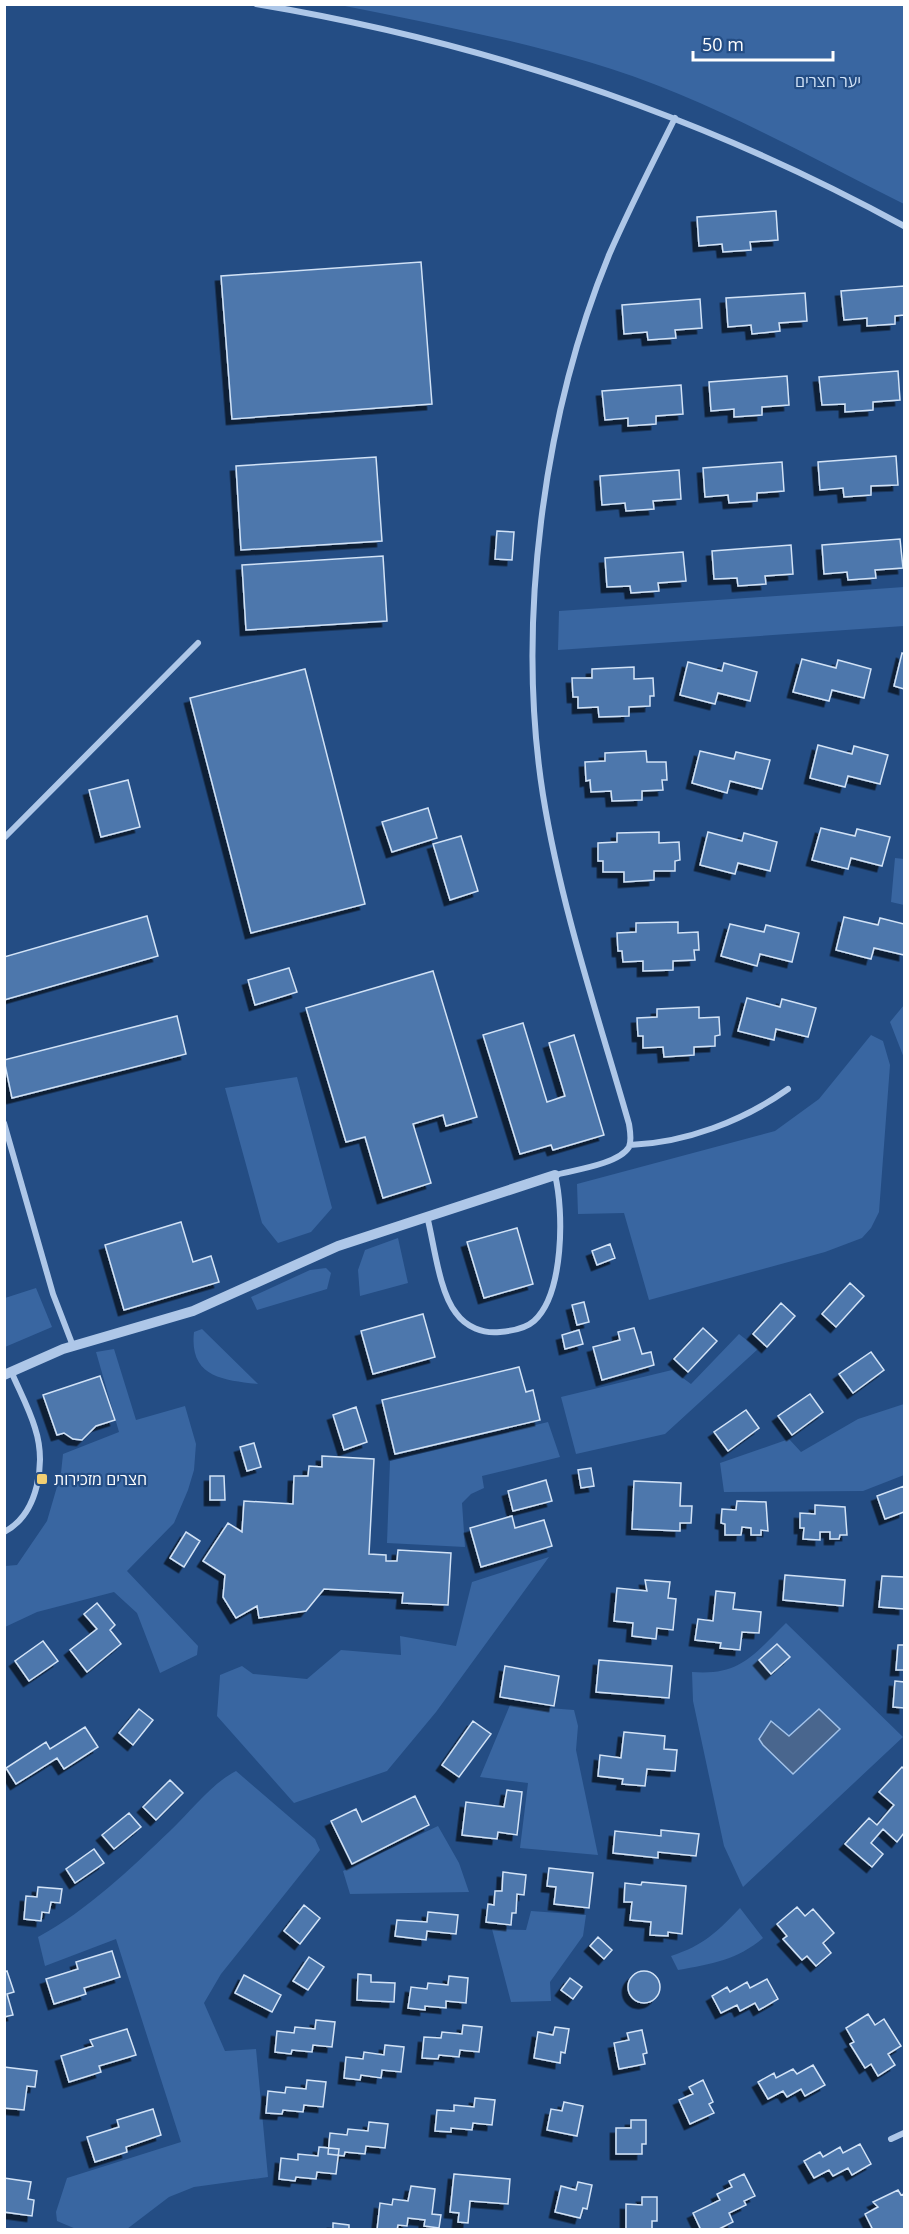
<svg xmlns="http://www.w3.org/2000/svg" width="909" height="2234" font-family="'Open Sans','Noto Sans Hebrew',sans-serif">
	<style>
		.green { fill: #3966a1 }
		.water { fill: #49668e; stroke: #a2c2e9; stroke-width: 1.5 }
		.building { fill: #4d77ac; stroke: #d1e2f6; stroke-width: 1.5; filter: url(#shadow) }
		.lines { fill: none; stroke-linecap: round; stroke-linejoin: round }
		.minor { stroke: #aec7e8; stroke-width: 6 }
		.tertiary { stroke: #aec7e8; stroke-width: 10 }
		.poi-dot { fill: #f2cf72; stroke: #244d84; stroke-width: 2 }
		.labels { text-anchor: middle; stroke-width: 4.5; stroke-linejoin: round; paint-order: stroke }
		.park-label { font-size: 16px; fill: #d1e2f6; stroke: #244d84 }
		.poi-label { font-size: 16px; fill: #fff; stroke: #244d84; text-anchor: start }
	</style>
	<defs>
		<filter id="shadow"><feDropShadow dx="-5.5" dy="5.5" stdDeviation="0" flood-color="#0009"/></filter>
	</defs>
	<rect width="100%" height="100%" fill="#244d84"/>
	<path class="green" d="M340,5H904V204C802,153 699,94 589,62C508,38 423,22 340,5Z
		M904,587V626L558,650L559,611Z
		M895,858L904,859V905L891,902Z
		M904,1005V1058L890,1022Z
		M871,1035L883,1041L890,1065L879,1212L871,1228L862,1238L825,1252L649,1300L624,1213L578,1214L577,1184L775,1131L819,1099Z
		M297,1077L332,1208L311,1232L278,1243L262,1223L225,1088Z
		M398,1238L408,1283L360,1296L358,1270L365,1250Z
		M326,1268L331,1273L327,1289L257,1310L251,1297L310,1270Z
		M36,1288L52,1327L5,1347V1298Z
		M202,1329L258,1384C223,1380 189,1377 194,1332Z
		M739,1334L758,1349L665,1434L576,1454L561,1397L672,1370L691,1384Z
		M114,1349L136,1420L185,1406L196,1444L194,1470L188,1490L174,1523L127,1571L198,1646L197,1655L160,1673L137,1613L114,1592L37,1612L5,1627V1566L17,1565L47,1521L61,1473L63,1454L119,1432L96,1352Z
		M904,1404V1475L863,1491L724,1492L720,1463L789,1439L801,1452L858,1419Z
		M548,1422L560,1457L482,1476L484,1488L471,1494L462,1503L465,1547L387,1543L390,1461Z
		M549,1557L436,1712L387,1771L294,1803L217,1716L220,1675L242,1666L253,1674L307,1679L341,1650L401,1655L400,1636L456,1646L472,1582Z
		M786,1623L903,1737L743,1887L724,1846L693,1701L692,1672C741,1676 754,1654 786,1623Z
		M510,1705L574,1710L578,1726L576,1750L598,1855L520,1848L528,1783L480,1777Z
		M236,1771L315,1839L320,1850L221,1974L204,2003L225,2051L256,2049L268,2177L194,2187L169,2197L127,2229H76L57,2221L56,2212L67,2178L181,2142L116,1939L45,1966L38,1937C88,1910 130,1869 171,1830C192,1810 211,1784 236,1771Z
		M438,1826L459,1863L469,1892L350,1894L343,1871Z
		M740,1908L763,1938C737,1960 712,1964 678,1970L671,1956C704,1945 716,1933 740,1908Z
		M531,1911L586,1915L583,1936L550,1982L551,2001L511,2002L492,1929L526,1930Z"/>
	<path class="water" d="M819,1709L840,1729L793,1774L763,1745L759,1739L771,1721L789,1736Z"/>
	<path class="building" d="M776,211L778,240L750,242L751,250L723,252L722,244L699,246L697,217Z
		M421,262L432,404L232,419L221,276Z
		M904,286V315L895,316V324L867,326V318L844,320L841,291Z
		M805,293L807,321L779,323L780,331L752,334L751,325L728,327L726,298Z
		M700,299L702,328L675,330L676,338L648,340L647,332L624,334L622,305Z
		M898,371L900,400L873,402V410L845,412V404L822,405L819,377Z
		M787,376L789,405L762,407V415L734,417V409L711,411L709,382Z
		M681,385L683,414L656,416V424L628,426V418L605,420L602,391Z
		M896,456L898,485L871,486V495L844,497L843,488L820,490L818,462Z
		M376,457L382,541L241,550L236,466Z
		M782,462L784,491L757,493V501L729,503L728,495L705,497L703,468Z
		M679,470L681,499L653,501L654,509L626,511L625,503L602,505L600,476Z
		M497,531L514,532L512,560L495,559Z
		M900,539L903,568L875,570L876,578L848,580L847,572L824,574L822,545Z
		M791,545L793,574L765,576L766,584L738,586L737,578L714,579L712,551Z
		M683,552L686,581L658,583L659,591L631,593L630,586L607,587L605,558Z
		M383,556L387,621L246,630L242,565Z
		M902,653L904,654V689L894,686Z
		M802,659L836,668L838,660L871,669L864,698L832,690L829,701L793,692Z
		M688,662L722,671L724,663L757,672L750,701L718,693L715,704L680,695Z
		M634,667V679L653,678L654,696H650V706L629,707V716L599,717L598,707L578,708V697H573L572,678H592V669Z
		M305,669L365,904L251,933L190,698Z
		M818,745L852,754L854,746L888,755L880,784L848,776L845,787L810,778Z
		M646,751L647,762H666L667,780H662L663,790L642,791V800L612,801L611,791L591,792L590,780L586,781L585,762L605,761V753Z
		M700,751L734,759L736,752L770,760L762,789L730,781L727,793L692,783Z
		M128,780L140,827L101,837L89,790Z
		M428,808L437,838L392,852L382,822Z
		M821,828L855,836L857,829L890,837L882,866L851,858L848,869L812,860Z
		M659,832V843L679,842L680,860L675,861V871H654V880L624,882V872H603V861H598V843L617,842V833Z
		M708,832L742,841L744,833L777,842L770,871L738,863L735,874L700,865Z
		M461,836L478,891L450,900L433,844Z
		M147,916L158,956L4,1000V957Z
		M844,917L878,925L880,918L904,924V955L874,948L871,959L836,950Z
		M678,922V933L698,932L699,950H694L695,960L673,961V970L643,971V961L623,962L622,951H618L617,933L636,932V923Z
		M730,924L764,932L766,925L799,933L792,962L760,954L757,966L721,956Z
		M289,968L297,992L255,1005L248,980Z
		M433,971L477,1117L446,1126L443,1115L413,1124L431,1183L383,1198L365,1137L346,1142L306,1008Z
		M747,998L780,1007L782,999L816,1008L808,1037L776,1029L774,1040L738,1031Z
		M699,1007V1018L719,1017L720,1035L715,1036V1046L694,1047V1055L664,1057L663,1047L643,1048V1036H638L637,1018L657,1017V1009Z
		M177,1016L186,1054L12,1098L4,1060Z
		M523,1023L547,1102L565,1096L549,1043L574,1035L604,1135L553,1150L551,1145L520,1154L483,1035Z
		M181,1222L193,1262L211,1256L219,1282L124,1310L105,1245Z
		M517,1228L533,1284L484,1298L467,1242Z
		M610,1244L615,1258L597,1265L592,1251Z
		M850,1283L864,1296L836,1327L822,1314Z
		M584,1302L589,1322L577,1325L572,1305Z
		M781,1303L795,1316L767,1347L753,1334Z
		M423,1314L435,1357L373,1374L361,1331Z
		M634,1328L642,1354L651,1352L654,1365L602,1380L593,1347L620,1340L618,1332Z
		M703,1328L717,1341L688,1372L674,1359Z
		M579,1330L583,1344L565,1349L562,1335Z
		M871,1352L884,1370L853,1393L839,1374Z
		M519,1367L526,1392L533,1390L540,1420L395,1454L382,1400Z
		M100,1376L115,1420L96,1426L82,1440L73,1439L64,1433L57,1435L43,1395Z
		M810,1394L823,1412L792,1435L778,1416Z
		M356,1407L367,1442L344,1450L333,1415Z
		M746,1410L759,1428L728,1451L714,1432Z
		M254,1443L261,1467L247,1471L240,1447Z
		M322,1456L374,1459L369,1554L386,1555V1561H397L398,1550L451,1553L448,1605L402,1603L403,1593L324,1589L306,1611L259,1618L257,1606L236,1618L223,1597L225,1575L203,1561L228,1523L242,1532L244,1501L293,1504L294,1476H308L309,1466L322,1467Z
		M591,1468L594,1486L581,1488L578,1470Z
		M210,1476H224L225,1500H210Z
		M546,1480L552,1501L513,1511L508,1491Z
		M634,1481L681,1483L680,1506H692L691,1523H680V1531L632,1529Z
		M904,1486V1512L885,1519L877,1496Z
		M737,1501L766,1502L768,1531L761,1530V1535H751V1528L742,1527L741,1535H725V1524L721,1523L722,1509L736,1510Z
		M815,1505L845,1507L847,1535H840L839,1539H830V1532H820V1540L803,1539L804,1528H800V1513L815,1514Z
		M512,1516L515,1528L544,1520L552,1546L481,1567L470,1528Z
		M186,1532L200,1541L184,1567L170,1558Z
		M785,1575L845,1580L843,1606L783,1600Z
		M882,1576L904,1577V1609L879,1607Z
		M645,1580L670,1582L668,1598L676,1599L673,1630L657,1628L656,1639L632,1636L633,1623L614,1621L617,1588L647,1591Z
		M716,1591L735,1593L733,1609L761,1612L759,1633L742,1632L740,1650L720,1648L721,1643L695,1640L698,1619L713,1621Z
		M97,1603L115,1625L110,1630L121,1644L87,1672L70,1650L97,1629L84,1614Z
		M43,1641L58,1661L29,1681L15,1661Z
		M777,1644L790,1657L771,1674L759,1660Z
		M898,1645H904V1670H896Z
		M599,1660L672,1666L669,1698L596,1692Z
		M505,1666L559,1676L554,1706L500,1697Z
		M895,1681L904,1682V1708L893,1707Z
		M139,1709L153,1720L133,1745L119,1733Z
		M473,1721L491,1734L459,1777L442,1765Z
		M85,1727L98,1747L64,1769L57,1758L16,1784L6,1768L46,1742L50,1749Z
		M624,1732L665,1736L664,1749L677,1750L675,1771L647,1769L645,1786L622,1784L623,1779L598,1776L600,1755L621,1758Z
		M902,1767L904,1769V1833L897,1842L883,1829L871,1843L883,1854L872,1867L845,1844L869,1818L877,1825L894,1805L879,1792Z
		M170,1780L183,1793L156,1820L143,1807Z
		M507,1790L522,1792L517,1835L498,1832L497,1839L462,1835L466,1802L504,1807Z
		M415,1796L429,1825L352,1864L331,1821L356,1809L362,1822Z
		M129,1813L141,1827L114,1849L102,1835Z
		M661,1830L699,1834L696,1856L658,1852V1858L613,1853L615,1831L661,1836Z
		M94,1849L104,1863L75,1883L66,1869Z
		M549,1868L593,1873L589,1908L554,1904L556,1887L547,1886Z
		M503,1872L526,1875L524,1895L517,1894L516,1913H512L511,1925L486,1922L488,1904L494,1905L495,1891H502Z
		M642,1882L686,1886L682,1934L668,1932V1936L650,1935L651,1922L630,1920L632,1902H624L625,1883L641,1885Z
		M38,1887L62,1889L60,1903L51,1902L49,1913L42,1912L41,1921L24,1919L26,1896L37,1897Z
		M304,1905L320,1918L300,1944L284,1931Z
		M797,1907L805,1916L813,1909L834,1933L823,1943L831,1953L816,1966L807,1956L802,1960L783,1939L787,1936L777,1924Z
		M428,1912L458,1915L456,1934L427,1931L426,1940L395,1936L397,1920L427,1922Z
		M598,1937L612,1950L604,1959L590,1946Z
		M112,1951L120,1977L84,1988L86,1994L54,2004L46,1979L78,1969L76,1962Z
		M309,1957L324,1967L308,1990L293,1981Z
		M628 1987a16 16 0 1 1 32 0a16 16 0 1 1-32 0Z
		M7,1971L14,1992L7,1994L13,2015L4,2017V1972Z
		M358,1974L371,1975V1982L395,1983L394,2002L357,2000Z
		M244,1975L281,1995L272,2012L235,1993Z
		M449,1976L468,1978L466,2003L446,2001V2008L425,2006V2010L408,2008L411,1987L427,1989L428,1983L448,1985Z
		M570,1978L582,1987L573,1999L561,1990Z
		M767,1979L778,1999L759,2010L755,2003L740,2011L737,2005L721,2013L712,1996L727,1987L730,1992L747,1982L750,1988Z
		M868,2014L875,2025L884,2019L901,2046L888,2054L895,2065L878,2076L871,2064L865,2068L850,2044L854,2042L846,2028Z
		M316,2020L335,2022L332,2047L313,2045L312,2052L292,2050L291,2054L275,2052L277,2031L294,2033L295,2027L315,2029Z
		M463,2025L482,2027L479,2052L460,2050L459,2057L439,2055L438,2059L422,2058L424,2037L441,2038L442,2032L462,2034Z
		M555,2027L569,2029L565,2053L561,2052L560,2063L534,2058L538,2032L553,2035Z
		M127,2029L136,2055L99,2066L101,2072L69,2082L61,2056L93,2046L90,2040Z
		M642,2030L647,2053L643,2054L645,2064L619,2069L614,2043L629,2040L627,2033Z
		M385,2045L404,2047L401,2072L382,2070L381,2078L361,2075L360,2080L344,2078L346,2057L363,2059L364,2052L384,2055Z
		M813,2065L825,2085L805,2096L801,2089L787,2097L783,2091L768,2099L758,2082L774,2073L776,2078L793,2069L797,2074Z
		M4,2067L37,2071L35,2087L27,2086L24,2110L4,2108Z
		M307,2080L326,2082L323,2107L304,2105L303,2112L283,2110L282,2114L266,2113L268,2091L285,2093L286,2087L306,2089Z
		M703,2080L713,2102L709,2104L714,2113L690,2124L679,2100L693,2094L689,2087Z
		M475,2098L495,2100L492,2125L473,2123L472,2130L451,2128V2132L435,2131L437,2110L454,2111V2105L474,2107Z
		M564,2102L583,2106L577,2136L547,2130L551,2109L562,2111Z
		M153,2109L161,2135L126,2147L127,2152L95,2162L87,2137L119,2127L117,2120Z
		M631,2120H646V2144H642V2154H616V2128H631Z
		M369,2122L388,2124L385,2148L366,2146L365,2154L345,2152L344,2156L328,2154L330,2133L347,2135L348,2129L368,2131Z
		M860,2144L871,2164L852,2175L848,2168L833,2176L829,2170L814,2178L804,2161L820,2152L823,2157L840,2147L843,2153Z
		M319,2147L339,2149L336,2174L317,2172L316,2179L296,2177L295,2181L279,2179L281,2158L298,2160V2154L318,2156Z
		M454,2174L510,2179L508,2204L470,2201L468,2223L458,2222L459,2213L450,2212Z
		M744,2174L755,2196L744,2201L746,2205L729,2213L733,2222L717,2230H701L693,2213L720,2200L717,2194L732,2187L729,2181Z
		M4,2178L31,2182L28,2199L34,2200L32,2216L4,2212Z
		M578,2182L592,2185L587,2209L583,2208L580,2218L555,2212L561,2186L576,2190Z
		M411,2186L435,2189L432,2214L441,2215L439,2228L424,2226L425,2220L408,2218L407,2226L398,2225L397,2230H377L380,2203L392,2205L393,2199L408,2201Z
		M898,2190L901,2195L904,2194V2230H873L865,2214L878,2207L873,2202Z
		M642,2197H657V2221H652V2230H626V2204L642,2205Z
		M333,2223L349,2225V2230H333Z"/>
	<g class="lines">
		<path class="minor" d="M256,4C483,42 703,116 904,226
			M4,838L198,643
			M4,1123L53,1294L73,1346
			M630,1145C685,1143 743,1121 788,1089
			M427,1216C434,1243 439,1292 456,1313C466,1327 483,1334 500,1332C512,1331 525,1329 534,1321C564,1294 564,1211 555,1175C574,1170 619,1164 629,1147C632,1140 630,1131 629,1124C598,1016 561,907 543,795C516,624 543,415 609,255C629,209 652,164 675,118
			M4,1532C39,1514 46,1462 35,1428C29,1408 19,1390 11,1371
			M891,2139L904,2133"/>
		<path class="tertiary" d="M4,1375L63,1349L193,1311L338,1246L555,1175"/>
	</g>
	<rect class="poi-dot" x="36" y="1473" width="12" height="12" rx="3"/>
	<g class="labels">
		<g class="park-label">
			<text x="828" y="87">יער חצרים</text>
		</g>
		<g class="poi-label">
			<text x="54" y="1485">חצרים מזכירות</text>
		</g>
	</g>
	<rect width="909" height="2234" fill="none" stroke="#ffffff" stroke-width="12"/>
	<path d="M693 51v9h140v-9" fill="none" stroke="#ffffff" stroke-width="3"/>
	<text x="702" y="51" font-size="18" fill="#ffffff" stroke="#244d84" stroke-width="4.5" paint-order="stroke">50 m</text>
</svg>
